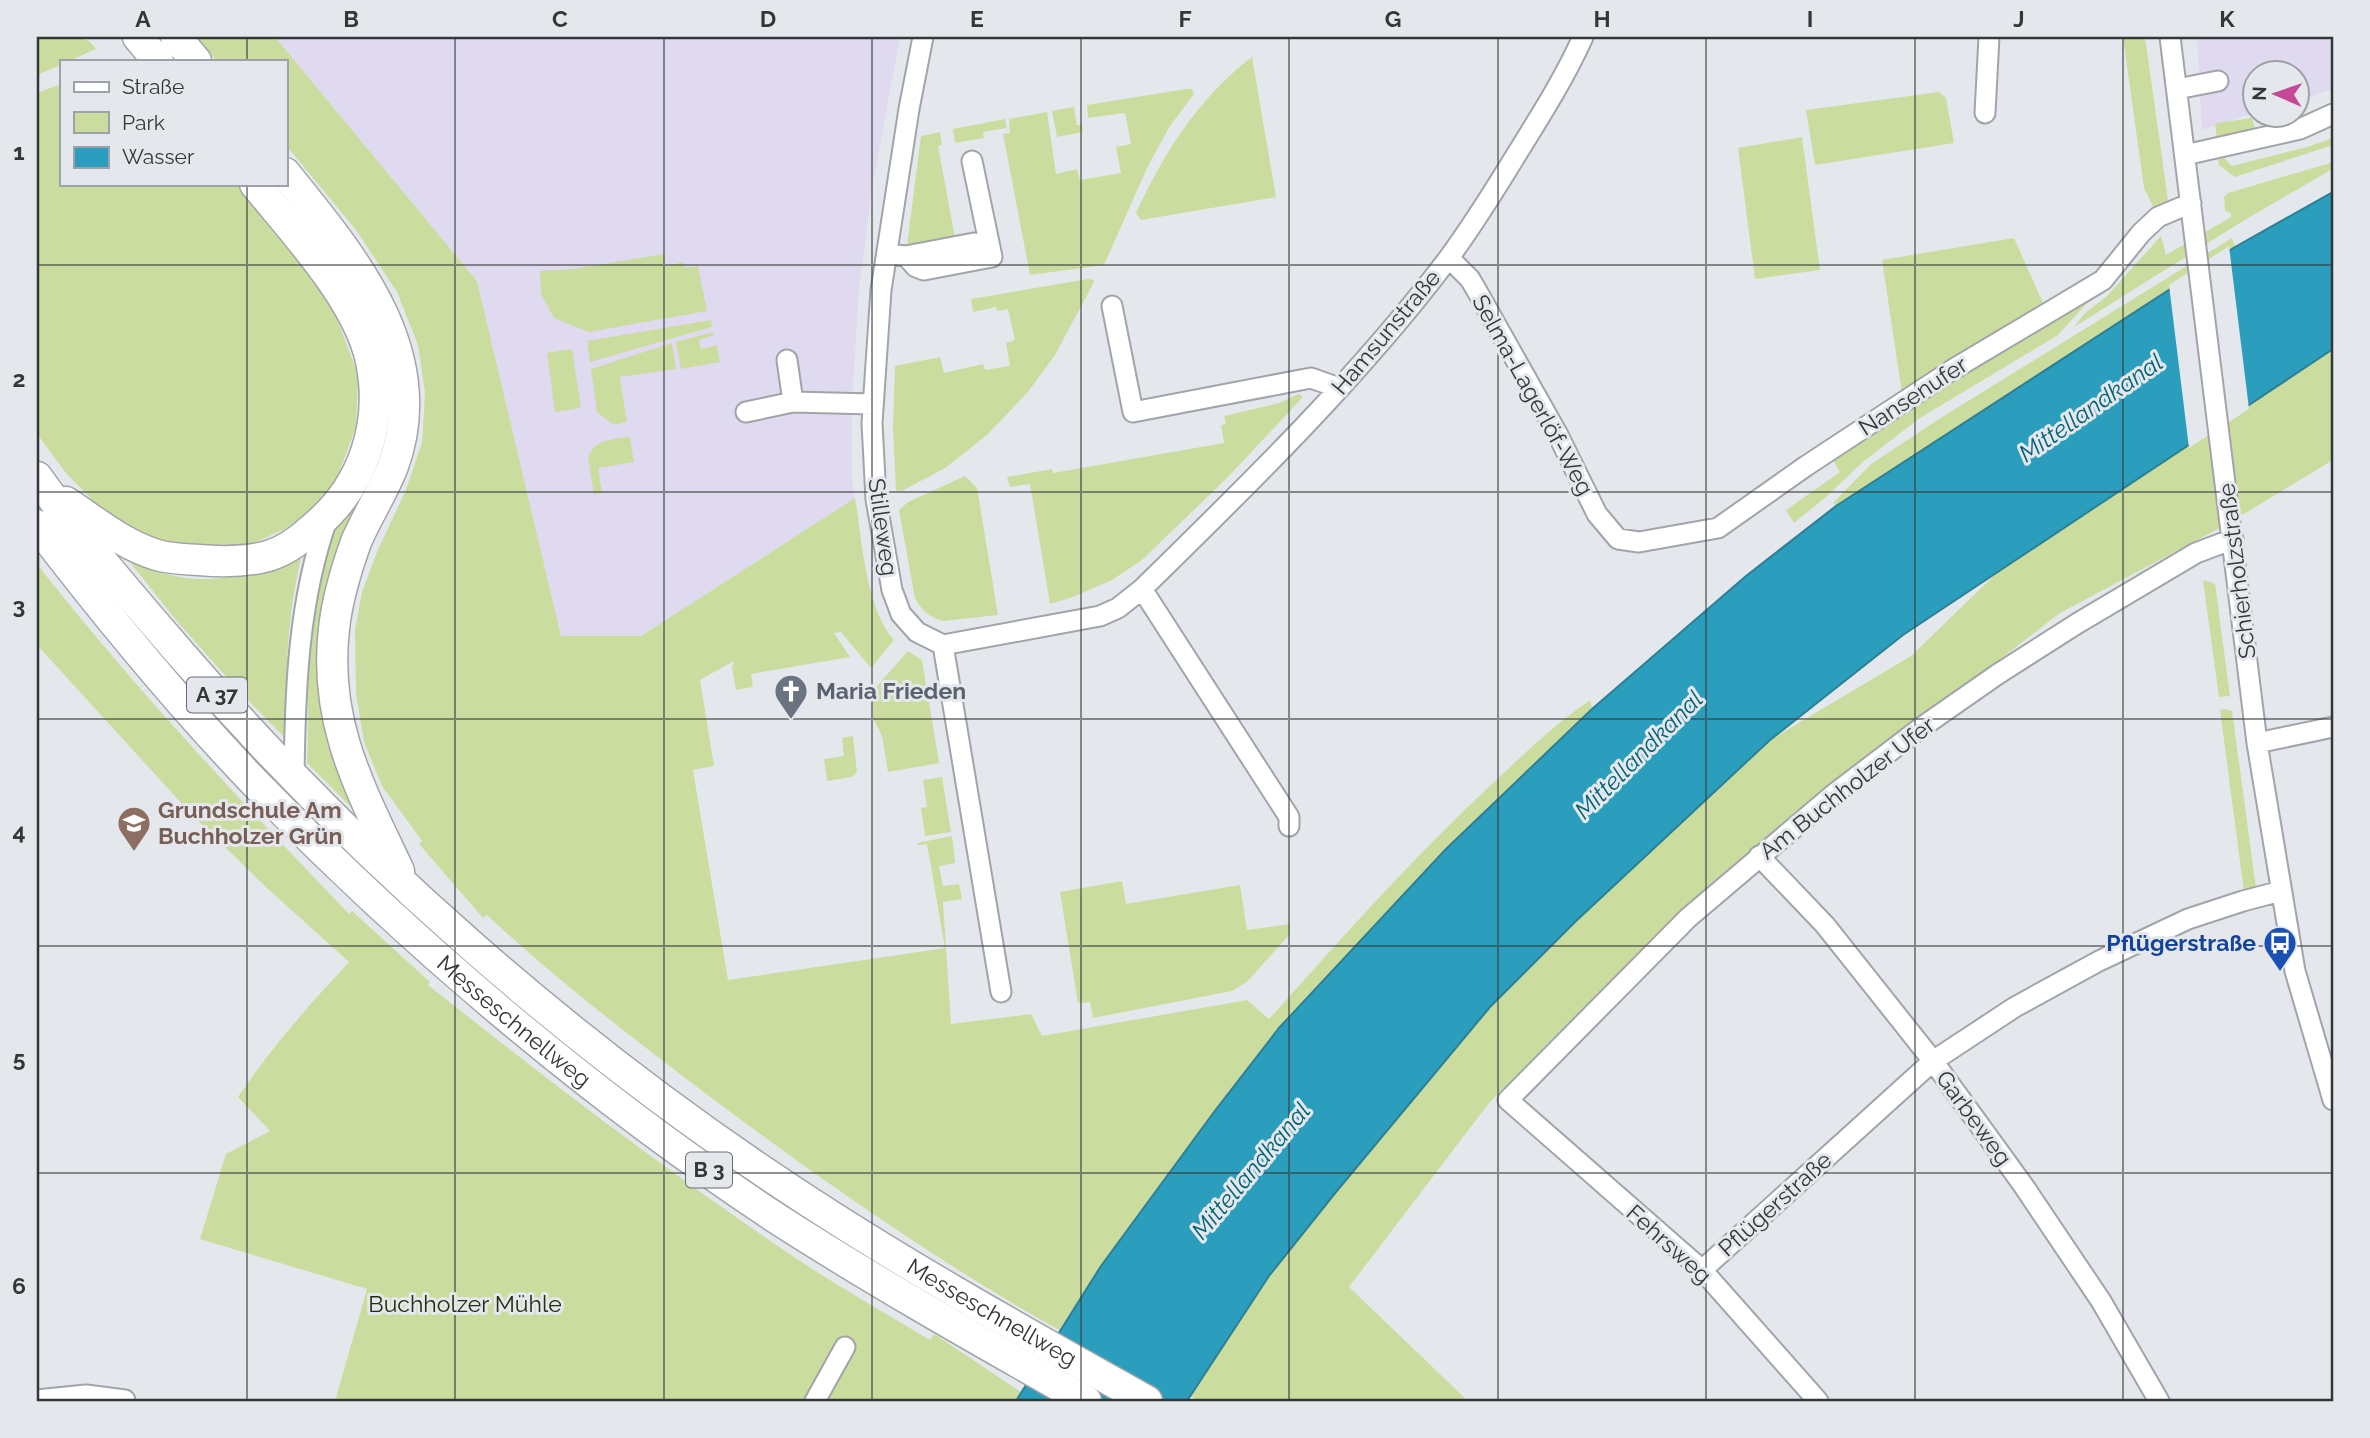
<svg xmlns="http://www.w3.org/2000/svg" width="2370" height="1438" font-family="Raleway,sans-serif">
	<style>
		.commercial { fill: #dfdaf0 }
		.green { fill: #cbdd9e }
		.water { fill: #2a9ebc; stroke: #2d7f94; stroke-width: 2 }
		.pier { fill: #e4e8ed }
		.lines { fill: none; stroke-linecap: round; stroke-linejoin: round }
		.minor-casing { stroke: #a1a4a9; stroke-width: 23 }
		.highway-casing { stroke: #a1a4a9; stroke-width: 33 }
		.minor { stroke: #fff; stroke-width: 19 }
		.highway { stroke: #fff; stroke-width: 30 }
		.grid { fill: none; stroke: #343638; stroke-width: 2; stroke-opacity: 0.55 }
		.labels { text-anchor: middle; stroke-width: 6; stroke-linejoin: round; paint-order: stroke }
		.shield { fill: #e4e8ed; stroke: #696b6e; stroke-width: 2 }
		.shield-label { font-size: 21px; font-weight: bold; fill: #343638 }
		.street-label { font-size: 23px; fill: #343638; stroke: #e4e8ed }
		.worship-label { font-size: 23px; font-weight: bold; fill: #5b616d; stroke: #e4e8ed; text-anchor: start }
		.education-label { font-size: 23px; font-weight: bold; fill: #785e54; stroke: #e4e8ed; text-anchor: start }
		.transit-label { font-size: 23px; font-weight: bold; fill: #164399; stroke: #e4e8ed; text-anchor: end }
		.park-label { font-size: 23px; fill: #262e0b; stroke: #e4e8ed }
		.water-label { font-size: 24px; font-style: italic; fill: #036277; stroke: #e4e8ed }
		.neatline { fill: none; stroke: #343638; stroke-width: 2.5 }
		.grid-label { font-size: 23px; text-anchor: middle; font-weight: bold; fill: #343638 }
	</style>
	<rect width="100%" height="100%" fill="#e4e8ed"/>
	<path class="commercial" d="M275,37H900L873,183L859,288L852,402V481L855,498L641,636L561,637L477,281Z
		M2197,37H2333V89L2297,101L2296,74H2254V113L2202,130Z"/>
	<path class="green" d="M37,37C57,37 84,30 96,49L69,61H61V65L37,75Z
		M196,37H275L477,281L561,636H641L855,498C862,539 866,610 894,640L871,668L841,632L834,633L850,657L751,674L753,687L736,690L732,668L734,661L700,680L714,766L693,770L728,980L945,948L927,844L918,845L917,843L952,836L955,863L939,866L943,886L959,884L962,899L943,902L951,1024L1031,1014L1042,1036L1247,1000L1269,1019C1342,938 1413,857 1493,783C1525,753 1555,724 1590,700L1592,709L1446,849L1279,1028L1214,1112L1101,1266L1059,1330C936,1261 818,1178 705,1093C630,1036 555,979 487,915L483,918L419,844L422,841L382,786L364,742L356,693L355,630L362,592L377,552L405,492L422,443L425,393L418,345L397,292L356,230L285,144V61H217Z
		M2123,37H2145L2168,200L2154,209L2144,188Z
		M1252,57L1276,197L1141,220L1136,213C1164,153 1198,98 1252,57Z
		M61,84V184H236L310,276L335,314L356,369L358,382L356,427L336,480L320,501L305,515L285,529L251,544L236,548L158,543L106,514L66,473L37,434V93Z
		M1186,89H1192L1194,94L1170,126L1148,166L1104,265L1030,275L1003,134L1010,133L1009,119L1047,112L1056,174L1077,169L1080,180L1121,173L1116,147L1131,144L1125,113L1088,118L1087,105Z
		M1939,92L1946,98L1954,143L1815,165L1806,110Z
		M1074,107L1077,125H1082L1083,132L1057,137L1052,111Z
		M2252,118L2256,132L2217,138L2215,126L2217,123Z
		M1005,119L1007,128L983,132L984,138L955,143L953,129Z
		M940,132L942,145L938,146L955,238L907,246L921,136Z
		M1802,137L1820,270L1755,279L1738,148Z
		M2333,138V145L2235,177L2219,165L2218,160L2224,158L2232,166L2310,146Z
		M2330,163H2333V168L2329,171L2243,221L2074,327L2085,313L2107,296L2161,236L2166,255L2231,217V213L2225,211L2224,197L2228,193Z
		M270,184H279L292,200L391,404L385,448L339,555L352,805H349L307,763C309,711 306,659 314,607C325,535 359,467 385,399Z
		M2014,238L2043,303L1902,393L1882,260Z
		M2232,238L2235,247L1836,506L1833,503L1871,464L1939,419Z
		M664,254L666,266L684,262L685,268L698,266L707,311L589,332L554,318L541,294L540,271L572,269Z
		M1088,279L1094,280L1093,284L1055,355L1028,392L987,435L967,451L945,468L902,491L896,490L893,428L895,366L940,357L944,373L983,364L985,370L1010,366L1006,343L1015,340L1008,309L997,311L996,307L973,312L971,299Z
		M2099,290L2058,335L1920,418L1864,461L1826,497L1794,523L1786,510L1840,472L1832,458L1917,402Z
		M711,320L712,327L590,362L587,341Z
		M713,332L714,335L699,340L701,349L717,345L720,362L681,369L676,342Z
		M672,343L676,369L620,377L627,422L614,425L597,412L591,369Z
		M572,349L581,408L555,412L547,353Z
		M2333,349V460L2229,523L2060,613L1754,849L1603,988L1489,1103L1349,1287L1468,1401H1199L1190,1396L1269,1276L1336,1192L1490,1007L1575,922L1770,740L1911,656L2006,564Z
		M1299,394L1303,397L1226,479L1142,560L1112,580L1073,597L1050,604L1030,484L1010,487L1007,477L1052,469L1053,473L1224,443L1221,425L1226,424L1224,416L1279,403Z
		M630,437L634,462L598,468L602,493L594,494L588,457C595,439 613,439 630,437Z
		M965,476L977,488L998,615L943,621C930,618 921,610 915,598L899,510L908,502Z
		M303,550C287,611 285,676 286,739L236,688L176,620L129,561C142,564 156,572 170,575C221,587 259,571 303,550Z
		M37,564C134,688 241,801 349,914L352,911L430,982L428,985C550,1082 673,1176 803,1263C844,1290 887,1314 930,1340L934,1334L1021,1392L1016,1401H335L367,1289L200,1239L226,1154L270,1131L238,1097C271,1048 309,1005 349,962L268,889L194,817L37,645Z
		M2203,580L2215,584L2230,696L2219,697Z
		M908,651L922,660L939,763L888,772L882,736L873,718V698L877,686Z
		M2225,709L2232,711L2256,888L2255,890L2244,892L2220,710Z
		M853,736L857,772L852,777L827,781L824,759L844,756L842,738Z
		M942,777L951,832L925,836L921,808L927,807L923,780Z
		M1122,881L1126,904L1240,885L1247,930L1290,924V934L1247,982L1232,991L1093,1018L1090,1002L1078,1003L1060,892Z"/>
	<path class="water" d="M2333,192V349L1903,635L1770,740L1575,922L1490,1007L1336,1192L1269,1276L1187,1401H1016L1101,1266L1214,1112L1279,1028L1446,849L1592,709L1746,576L1836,506L2235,247Z"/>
	<path class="pier" d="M2229,246L2249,409L2189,448L2169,285Z"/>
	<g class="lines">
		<defs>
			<path id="minor" d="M923,37L909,109L881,290L872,423L876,499L892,590L901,614L917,632L943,645
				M2170,37L2257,743L2295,971L2333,1100
				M2177,89L2218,81
				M1985,113L1989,37
				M2185,155L2300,129L2333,114
				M896,255L906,256L974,243
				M906,256L916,267L924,270L992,257L972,161
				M1449,258L1470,279L1477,291L1558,435L1597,514L1618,539L1639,542L1718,528L1806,466L1952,370L2103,280L2141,233L2158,217L2191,203
				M1112,306L1133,412L1311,378L1339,388
				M787,360L793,402L873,404
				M746,412L793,402
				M1142,589L1289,817V826
				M943,645L1100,616L1118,608L1142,589C1249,484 1357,379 1448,259C1473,225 1496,188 1518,152C1541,115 1565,77 1583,37
				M943,645L1001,992
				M2257,743L2333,727
				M294,778C295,691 298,600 328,517
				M1759,856L1825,925L1933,1061L2023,1185L2101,1301L2159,1401
				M1702,1270L1933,1061L2015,1007L2099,961L2188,919L2243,901L2281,891
				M37,1400L86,1395L125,1400
				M815,1401L845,1347
				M1818,1401L1702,1270L1508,1100L1688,918L1834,794L1922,727L1998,674L2078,623L2196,553L2233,539"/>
			<g id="highway">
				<path d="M138,37L158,61"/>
				<path d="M176,37L196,61"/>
				<path d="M285,173C351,255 435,352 393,466C383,492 367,516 356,542C346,570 337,600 334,629C323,723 361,790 399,871"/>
				<path id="s1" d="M37,477C81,539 131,596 180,653C356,856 570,1045 794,1192C909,1268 1028,1334 1147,1401"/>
				<path d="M66,502C95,521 123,545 157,555C170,559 186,559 199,560C222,562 246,562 268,556C285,551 300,540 313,528C363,487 384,425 371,361C358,300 294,232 255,184"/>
				<path id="s2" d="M37,525C106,615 178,703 256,784C411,943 591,1096 776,1218C877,1283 982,1342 1086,1401"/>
			</g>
		</defs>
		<use href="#minor" class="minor-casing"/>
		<use href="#highway" class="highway-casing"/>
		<use href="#minor" class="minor"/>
		<use href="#highway" class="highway"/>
	</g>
	<path class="grid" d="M247,37V61M455,37V1401M664,37V1401M872,37V1401M1081,37V1401M1289,37V1401M1498,37V1401M1706,37V1401M1915,37V1401M2123,37V1401M247,184V1401M37,265H2333M37,492H2333M37,719H2333M37,946H2333M37,1173H2333"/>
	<defs>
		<symbol id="church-pin" viewBox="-11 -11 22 30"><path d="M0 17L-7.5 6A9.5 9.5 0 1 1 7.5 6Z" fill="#6b7280" stroke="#e4e8ed"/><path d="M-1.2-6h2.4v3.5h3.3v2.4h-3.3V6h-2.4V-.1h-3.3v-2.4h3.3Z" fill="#fff"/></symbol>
		<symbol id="school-pin" viewBox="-11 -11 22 30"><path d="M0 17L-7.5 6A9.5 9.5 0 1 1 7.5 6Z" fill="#8d6e63" stroke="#e4e8ed"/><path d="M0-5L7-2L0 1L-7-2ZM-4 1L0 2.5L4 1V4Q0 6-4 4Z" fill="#fff"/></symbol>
		<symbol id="bus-pin" viewBox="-11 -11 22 30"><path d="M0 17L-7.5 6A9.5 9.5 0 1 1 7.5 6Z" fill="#1a4fb4" stroke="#e4e8ed"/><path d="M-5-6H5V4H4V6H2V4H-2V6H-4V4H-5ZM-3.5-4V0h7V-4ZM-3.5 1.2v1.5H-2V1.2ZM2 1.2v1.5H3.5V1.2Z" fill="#fff"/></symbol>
	</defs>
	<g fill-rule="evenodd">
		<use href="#church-pin" x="772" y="672" width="38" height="52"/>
		<use href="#school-pin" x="115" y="804" width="38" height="52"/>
		<use href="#bus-pin" x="2261" y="924" width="38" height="52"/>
	</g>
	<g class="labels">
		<g class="shield">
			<rect x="187" y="677.5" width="60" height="35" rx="5"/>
			<rect x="686" y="1152.5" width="46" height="35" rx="5"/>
		</g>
		<g class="shield-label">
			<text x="217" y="702">A 37</text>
			<text x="709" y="1177">B 3</text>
		</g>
		<g class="street-label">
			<text transform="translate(1386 332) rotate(-50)" y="8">Hamsunstraße</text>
			<text transform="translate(1533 395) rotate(61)" y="8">Selma-Lagerlöf-Weg</text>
			<text transform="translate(1913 396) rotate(-33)" y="8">Nansenufer</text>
			<text transform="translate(883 527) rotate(82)" y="8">Stilleweg</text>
			<text transform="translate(2237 571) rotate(-97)" y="8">Schierholzstraße</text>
			<text transform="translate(1847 788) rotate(-38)" y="8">Am Buchholzer Ufer</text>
			<text dy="8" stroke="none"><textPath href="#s2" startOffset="690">Messeschnellweg</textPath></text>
			<text transform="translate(1974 1118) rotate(54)" y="8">Garbeweg</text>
			<text transform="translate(1775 1204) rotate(-42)" y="8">Pflügerstraße</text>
			<text transform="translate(1669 1244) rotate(42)" y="8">Fehrsweg</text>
			<text dy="8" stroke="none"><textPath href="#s1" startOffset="1278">Messeschnellweg</textPath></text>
		</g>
		<g class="worship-label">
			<text x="816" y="699">Maria Frieden</text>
		</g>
		<g class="education-label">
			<text x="158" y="818">Grundschule Am<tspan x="158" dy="26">Buchholzer Grün</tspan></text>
		</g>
		<g class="transit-label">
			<text x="2256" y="951">Pflügerstraße</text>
		</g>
		<g class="park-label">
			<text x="465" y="1312">Buchholzer Mühle</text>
		</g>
		<g class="water-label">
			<text transform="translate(2091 408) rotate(-35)" y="8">Mittellandkanal</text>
			<text transform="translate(1639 755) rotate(-45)" y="8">Mittellandkanal</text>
			<text transform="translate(1251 1171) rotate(-50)" y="8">Mittellandkanal</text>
		</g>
	</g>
	<rect width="2370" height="1438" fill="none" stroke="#e4e8ed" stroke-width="77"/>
	<rect x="60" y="60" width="228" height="126" fill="#e4e8ed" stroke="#9ea1a5" stroke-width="2"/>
	<rect x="74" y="82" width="35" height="10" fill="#ffffff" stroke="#9ea1a5" stroke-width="2"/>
	<text x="122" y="94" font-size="21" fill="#343638">Straße</text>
	<rect x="74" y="112" width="35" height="21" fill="#cbdd9e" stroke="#9ea1a5" stroke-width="2"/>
	<text x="122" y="130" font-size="21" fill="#343638">Park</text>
	<rect x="74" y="147" width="35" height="21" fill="#2a9ebc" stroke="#9ea1a5" stroke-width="2"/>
	<text x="122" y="164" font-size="21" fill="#343638">Wasser</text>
	<g transform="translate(2276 94) rotate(272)"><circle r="33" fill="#e4e8ed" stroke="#9ea1a5" stroke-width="2"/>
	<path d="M0-5L12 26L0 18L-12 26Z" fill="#c64998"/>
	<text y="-10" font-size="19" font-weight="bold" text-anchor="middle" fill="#343638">N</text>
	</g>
	<rect x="38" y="38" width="2294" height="1362" class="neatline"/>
	<g class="grid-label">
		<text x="143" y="27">A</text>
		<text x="351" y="27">B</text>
		<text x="560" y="27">C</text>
		<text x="768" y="27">D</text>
		<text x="977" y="27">E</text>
		<text x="1185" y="27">F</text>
		<text x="1393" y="27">G</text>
		<text x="1602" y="27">H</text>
		<text x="1810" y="27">I</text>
		<text x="2019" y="27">J</text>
		<text x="2227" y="27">K</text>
		<text x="19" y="160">1</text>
		<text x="19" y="387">2</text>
		<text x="19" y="614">3</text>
		<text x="19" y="840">4</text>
		<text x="19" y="1067">5</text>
		<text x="19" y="1294">6</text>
	</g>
</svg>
